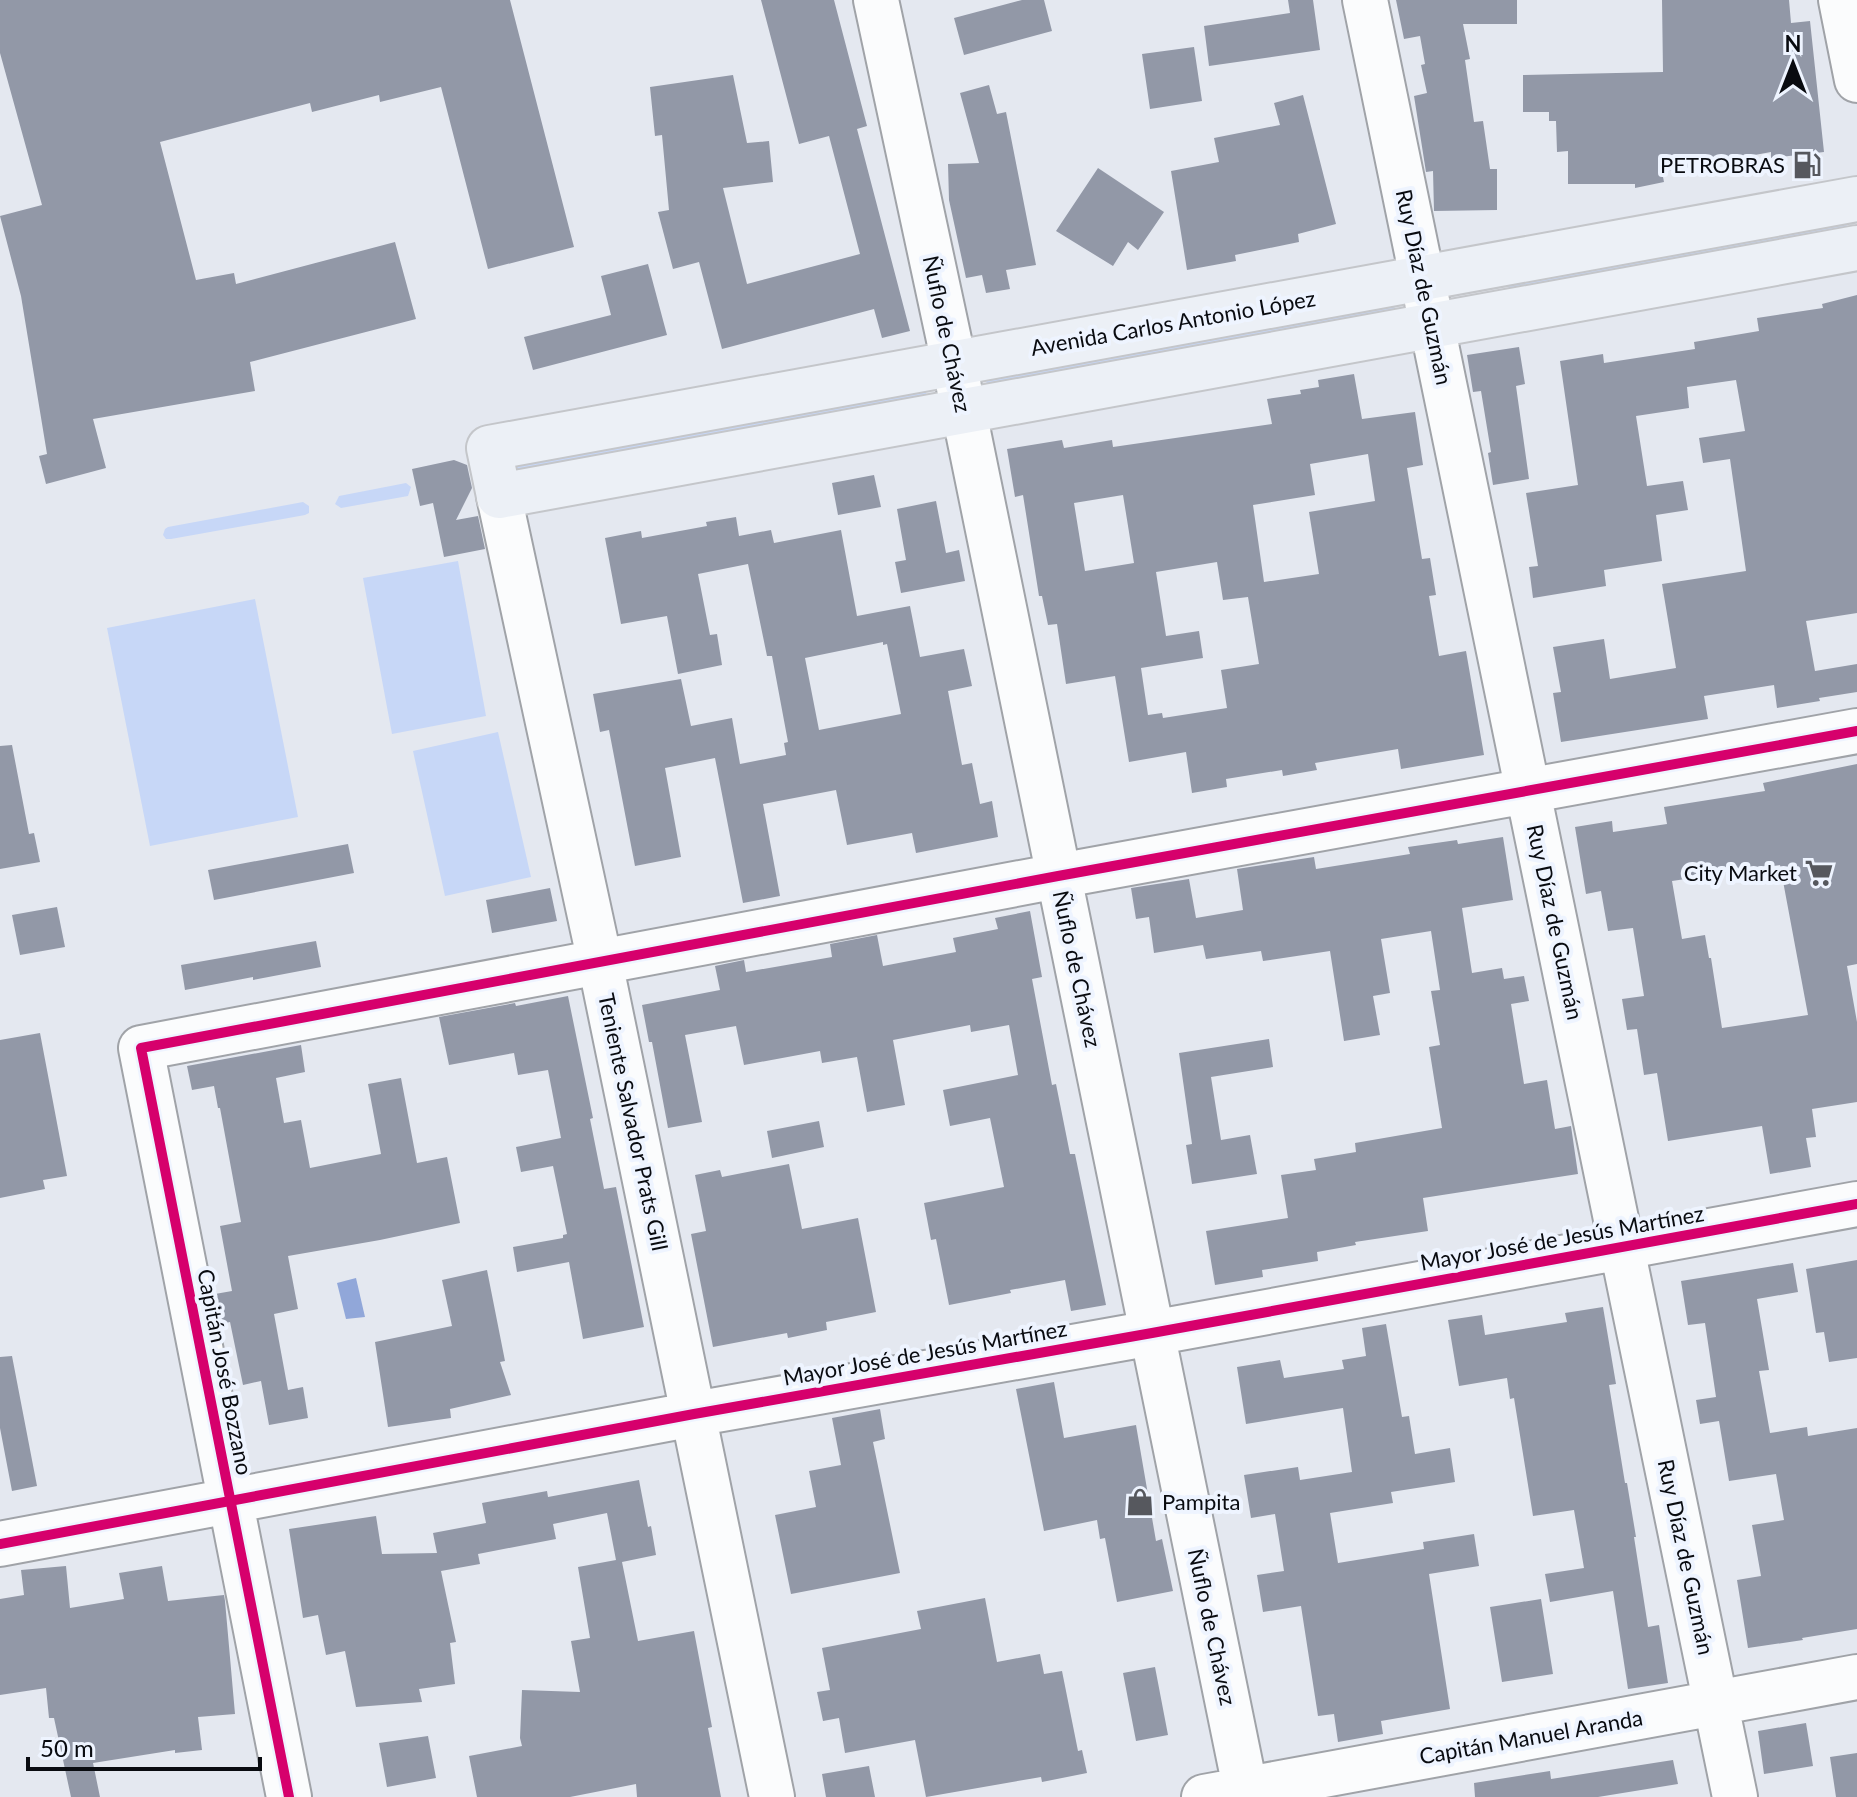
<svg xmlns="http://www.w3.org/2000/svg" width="1857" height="1797" font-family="Lato,sans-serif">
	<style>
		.green { fill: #c7d7f7 }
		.water { fill: #91a7d9 }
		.building { fill: #9298a7; fill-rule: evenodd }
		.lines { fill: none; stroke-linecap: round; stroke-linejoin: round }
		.minor-casing { stroke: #a0a3a8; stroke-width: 48 }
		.major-casing { stroke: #c4c6ca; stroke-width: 48 }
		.minor { stroke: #fbfcfd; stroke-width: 44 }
		.major { stroke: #ecf0f6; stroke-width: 44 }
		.cycleway-casing { stroke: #eef4ff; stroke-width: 15 }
		.cycleway { stroke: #d6006c; stroke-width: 10 }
		.labels { text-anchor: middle; stroke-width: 8; stroke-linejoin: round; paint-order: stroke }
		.poi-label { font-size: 22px; fill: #090b10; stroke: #eef4ff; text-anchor: end }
		.street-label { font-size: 22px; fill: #090b10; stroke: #eef4ff }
	</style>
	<rect width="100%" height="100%" fill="#e4e8f0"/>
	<path class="green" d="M1847,223L1846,231L1509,289L1508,286L1511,282Z
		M1393,304L1395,306L1394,313L986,385L987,379Z
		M924,389L927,395L926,399L510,478L504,467Z
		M406,483L411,487L408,496L341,508L335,504L339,496Z
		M303,502L309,506V513L305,515L171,539H166L163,535L165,529L168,527Z
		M458,561L486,716L392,734L363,578Z
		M255,599L298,817L150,846L107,628Z
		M498,732L531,877L445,896L413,751Z"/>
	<path class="water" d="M356,1278L365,1317L346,1319L337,1283Z"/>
	<path class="building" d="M0,0H510L574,247L488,269L441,87L380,102L379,95L312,112L310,103L160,142L196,280L234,273L236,284L395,242L416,319L250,362L255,391L93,419L106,468L46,484L39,456L47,454L21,296L0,216L42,205L0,53Z
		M761,0H834L867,126L857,129L910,331L882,338L874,309L722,349L699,262L673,269L658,212L669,210L662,135L655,136L650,87L733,75L747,143L769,141L773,182L723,188L747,284L860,254L829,136L799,144Z
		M1022,0H1044L1052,31L964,55L954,18Z
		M1288,0H1313L1320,50L1209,66L1204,26L1290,13Z
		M1396,0H1517V24H1463L1470,59L1465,60L1474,122L1483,121L1490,169H1497V210L1434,211L1433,171L1426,172L1414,96L1427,93L1421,65L1425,64L1420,36L1404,39Z
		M1662,0H1789L1791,23L1810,21L1824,152L1771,158V152L1662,172L1664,182L1635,188V184H1568V151L1557,152L1556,121H1549V112H1523V75L1663,72Z
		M1194,47L1202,101L1150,109L1142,54Z
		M989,85L997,114L1006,112L1036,265L1006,270L1010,289L986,293L982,275L966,278L949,200L948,164L979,163L960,93Z
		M1303,95L1336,224L1298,234L1299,242L1235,255L1236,261L1187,270L1171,171L1219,162L1214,138L1280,125L1274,103Z
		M1098,168L1164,212L1138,250L1128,242L1113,266L1056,231Z
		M648,264L667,335L533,370L524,337L611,315L601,276Z
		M1857,295V613L1806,621L1815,671L1857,664V692L1819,698L1820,701L1777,708L1774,685L1704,696L1708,719L1561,742L1553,693L1561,692L1553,647L1604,639L1610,679L1676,668L1662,584L1746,571L1730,459L1703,463L1699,438L1745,431L1736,380L1687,387L1689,408L1636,416L1647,486L1683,481L1688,510L1656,515L1662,561L1604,570L1606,586L1533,598L1529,567L1538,566L1526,493L1578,485L1560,361L1603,354L1604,363L1695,349L1694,342L1759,331L1757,318L1823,308L1822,304Z
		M1519,347L1525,384L1516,386L1529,479L1493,485L1488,453L1491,452L1481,391L1473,392L1467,355Z
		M1354,374L1362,419L1415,412L1423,465L1407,468L1422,559L1430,558L1436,595L1429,596L1439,656L1466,651L1484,755L1401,769L1398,749L1315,763L1317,770L1283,776L1282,770L1226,779L1227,787L1192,793L1186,752L1129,762L1115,676L1066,684L1057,624L1048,625L1042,596H1039L1023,495L1015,497L1007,449L1062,440L1064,448L1112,440L1113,447L1272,424L1267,399L1301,394L1300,390L1319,387L1318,380ZM1368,454L1375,501L1309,512L1319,574L1264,582L1253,505L1315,495L1310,464ZM1123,495L1134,563L1085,571L1074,503ZM1217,562L1223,600L1248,597L1259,664L1221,670L1227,708L1163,718L1162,713L1148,715L1141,668L1203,658L1199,631L1166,636L1156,572Z
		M454,460L467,465L472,488L456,520L478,516L485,549L444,557L433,503L420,506L412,469Z
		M874,475L881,507L838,515L832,483Z
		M936,501L946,553L959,550L965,581L901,593L895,562L906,560L897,509Z
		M736,517L739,536L771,530L774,543L841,530L857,616L910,606L920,657L964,649L972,686L948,691L962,765L972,763L980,804L992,801L998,837L916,853L912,833L847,845L836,790L763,804L780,896L743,903L715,758L665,768L681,857L635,866L609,730L600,732L593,694L681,679L691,726L732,718L740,764L786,755L784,743L788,742L772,656H767L748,564L698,574L710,635L717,634L722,665L678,674L667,616L621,624L605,538L641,531L642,538L707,526L706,522ZM883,642V645L887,644L901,714L819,730L805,658Z
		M12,745L29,834L34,833L40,862L0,869V746Z
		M1857,764V964L1847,966L1857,1022V1102L1812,1109L1816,1137L1806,1138L1811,1167L1770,1174L1762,1126L1668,1141L1657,1073L1644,1075L1637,1029L1627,1030L1622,999L1644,996L1633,928L1608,931L1601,891L1586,894L1575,827L1612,821L1613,832L1667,824L1664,807L1765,791L1763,783ZM1780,865L1808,1015L1722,1028L1711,958H1709L1705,935L1682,939L1672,881Z
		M1503,837L1513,900L1462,908L1472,973L1502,968L1504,979L1524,976L1529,1001L1511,1004L1524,1084L1547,1080L1555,1129L1571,1126L1578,1174L1423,1198L1428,1231L1355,1242L1356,1245L1317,1252L1318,1261L1262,1270L1263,1277L1215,1285L1206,1231L1288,1218L1281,1175L1316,1170L1314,1159L1356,1152L1355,1143L1442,1128L1429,1047L1440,1045L1431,991L1440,990L1431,931L1381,939L1390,993L1373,996L1380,1035L1344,1041L1330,951L1263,961L1261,951L1206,959L1203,945L1154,953L1149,917L1136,919L1131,888L1189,879L1196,918L1243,910L1237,869L1314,857L1316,869L1410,854L1408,847L1457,840L1458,844Z
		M348,844L354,873L214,900L208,870Z
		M550,888L557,921L492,933L486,900Z
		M57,907L65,947L20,955L12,915Z
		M1030,911L1042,977L1032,979L1052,1085L1056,1084L1070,1154H1075L1106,1305L1071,1311L1065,1280L1010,1290L1011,1293L949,1305L936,1239L931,1240L924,1203L1004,1187L990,1118L950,1126L943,1090L1018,1075L1009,1025L971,1032L970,1025L893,1040L905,1105L867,1112L857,1057L822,1063L820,1051L744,1065L736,1026L685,1035L702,1122L668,1128L652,1042H649L642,1005L720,990L715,966L744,960L746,972L832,957L830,944L877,935L883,966L956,952L953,938L998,929L995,918Z
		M316,941L321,967L253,980V977L185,990L181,965Z
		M568,996L593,1118L590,1119L604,1189L616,1187L644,1327L583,1339L569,1262L517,1272L513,1247L563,1238V1235L567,1234L553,1166L521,1172L516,1147L561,1138L548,1070L518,1075L514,1053L449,1065L439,1017L515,1003L516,1006Z
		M40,1033L67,1176L43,1180L45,1189L0,1198V1040Z
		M1269,1039L1273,1067L1211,1077L1221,1140L1250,1135L1257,1174L1192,1184L1186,1145L1192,1144L1179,1053Z
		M301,1045L305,1072L276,1078L284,1123L301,1120L310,1168L381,1154L368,1084L401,1078L417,1163L447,1157L460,1223L380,1240L288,1256L298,1309L274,1314L288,1390L303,1387L308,1418L269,1425L261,1381L243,1385L230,1322L221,1324L215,1294L232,1291L220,1226L241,1222L220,1108H218L214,1086L192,1090L187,1066Z
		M819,1121L824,1147L772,1158L767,1131Z
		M789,1164L802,1229L858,1218L876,1312L826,1322L827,1330L788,1338L787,1333L713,1347L691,1234L706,1231L695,1175L720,1170L722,1177Z
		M1857,1260V1358L1829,1362L1824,1332L1816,1333L1806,1269Z
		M1793,1263L1798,1292L1757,1299L1769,1370L1759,1371L1770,1433L1807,1427L1808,1436L1857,1428V1629L1802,1638L1803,1640L1748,1648L1737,1580L1761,1576L1752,1525L1784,1520L1776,1474L1729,1481L1719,1421L1700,1424L1696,1400L1716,1397L1705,1323L1688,1325L1681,1281Z
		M487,1270L505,1361L500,1362L511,1395L450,1409L451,1418L388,1427L375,1342L452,1326L442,1280Z
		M1603,1307L1616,1384L1609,1385L1625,1483H1627L1636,1537H1634L1648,1627L1659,1625L1668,1683L1628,1689L1613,1591L1550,1602L1545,1574L1584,1568L1574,1510L1533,1516L1514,1398L1510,1399L1507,1378L1459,1386L1448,1320L1482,1315L1485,1335L1567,1322L1565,1313Z
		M1386,1324L1402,1417L1409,1416L1415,1454L1450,1448L1455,1482L1391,1492L1393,1503L1330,1513L1338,1563L1424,1549L1423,1542L1474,1534L1479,1566L1429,1574L1450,1709L1381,1721L1383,1734L1338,1742L1334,1714L1318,1716L1301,1606L1263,1612L1257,1575L1284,1571L1275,1514L1251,1518L1244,1475L1298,1467L1300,1480L1352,1472L1343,1408L1246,1424L1237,1367L1280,1360L1284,1378L1344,1369L1342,1360L1366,1356L1362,1328Z
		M12,1356L37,1486L12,1491L0,1428V1357Z
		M1054,1382L1064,1438L1136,1425L1156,1541L1162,1539L1173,1591L1117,1602L1105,1538L1100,1539L1097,1520L1044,1531L1016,1389Z
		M880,1409L885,1439L873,1442L900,1573L791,1594L775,1515L816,1507L809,1471L841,1465L832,1418Z
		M639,1480L648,1527L651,1526L656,1555L622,1562L638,1641L694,1631L712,1727L708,1728L721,1797H637L636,1784L570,1797H477L469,1756L522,1746L520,1738L522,1690L580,1692L571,1641L590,1638L578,1567L616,1560L607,1513L553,1524L556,1539L478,1554L480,1564L441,1571L456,1642L450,1643L455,1684L419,1689L422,1702L356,1707L345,1651L326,1655L318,1615L303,1618L289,1529L376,1516L382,1554L437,1553L433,1533L486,1523L482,1503L547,1491L548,1497Z
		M66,1566L70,1608L124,1599L119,1573L162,1566L168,1601L224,1595L225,1601L235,1714L198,1717L202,1750L175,1753V1750L93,1763L100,1797H71L54,1718H49L46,1688L0,1695V1599L24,1595L21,1570Z
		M985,1598L997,1662L1040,1654L1044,1674L1062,1671L1078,1751L1082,1750L1087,1773L1042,1782L1041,1777L926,1797L915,1740L845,1753L839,1718L823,1721L817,1692L830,1690L822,1648L921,1629L917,1611Z
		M1541,1599L1553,1674L1502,1682L1490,1607Z
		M1155,1667L1168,1735L1136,1741L1123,1673Z
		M1806,1723L1813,1766L1764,1774L1758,1731Z
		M428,1736L436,1778L387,1787L379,1743Z
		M1857,1753V1797H1836L1830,1757Z
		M1673,1760L1678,1784L1598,1797H1475L1474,1783L1550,1771L1551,1779Z
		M869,1766L875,1797H826L822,1774Z"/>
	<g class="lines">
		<defs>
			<path id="minor" d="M876,0L954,363L1247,1797
				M1365,0L1735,1797
				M1841,0L1857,80
				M499,496L600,962L772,1797
				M0,1544L694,1414L1152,1333L1857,1204
				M289,1797L141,1048L1058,876L1857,731
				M1204,1797L1857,1677"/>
			<path id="major" d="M1857,199L489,448L499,496L1857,248"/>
		</defs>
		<use href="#minor" class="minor-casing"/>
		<use href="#major" class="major-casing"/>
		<use href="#minor" class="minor"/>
		<use href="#major" class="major"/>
		<defs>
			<path id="cycleway" d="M0,1544L694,1414L1152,1333L1857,1204
				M289,1797L141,1048L1058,876L1857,731"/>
		</defs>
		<use href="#cycleway" class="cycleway-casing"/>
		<use href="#cycleway" class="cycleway"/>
	</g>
	<defs>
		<symbol id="fuel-bare" viewBox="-9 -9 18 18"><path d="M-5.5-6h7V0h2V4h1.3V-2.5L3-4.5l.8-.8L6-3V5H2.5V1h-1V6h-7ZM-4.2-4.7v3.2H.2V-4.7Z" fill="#56585e" stroke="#eef4ff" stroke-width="2.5" paint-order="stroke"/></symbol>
		<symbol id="supermarket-bare" viewBox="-9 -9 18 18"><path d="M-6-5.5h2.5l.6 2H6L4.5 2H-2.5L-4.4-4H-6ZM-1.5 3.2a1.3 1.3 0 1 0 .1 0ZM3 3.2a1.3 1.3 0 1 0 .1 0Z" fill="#56585e" stroke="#eef4ff" stroke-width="2.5" paint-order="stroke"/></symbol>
		<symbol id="shop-bare" viewBox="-9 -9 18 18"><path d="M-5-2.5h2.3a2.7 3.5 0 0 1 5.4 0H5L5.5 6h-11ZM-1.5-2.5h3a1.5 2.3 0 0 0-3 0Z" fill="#56585e" stroke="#eef4ff" stroke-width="2.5" paint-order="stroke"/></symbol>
	</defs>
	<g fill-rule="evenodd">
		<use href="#fuel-bare" x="1787" y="145" width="40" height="40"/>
		<use href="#supermarket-bare" x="1799" y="853" width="40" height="40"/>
		<use href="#shop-bare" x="1120" y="1482" width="40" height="40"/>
	</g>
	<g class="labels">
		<g class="poi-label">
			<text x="1785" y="173">PETROBRAS</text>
			<text x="1797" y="881">City Market</text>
			<text x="1162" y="1510" text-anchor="start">Pampita</text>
		</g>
		<g class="street-label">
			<text transform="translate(1424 287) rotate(78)" y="8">Ruy Díaz de Guzmán</text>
			<text transform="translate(1173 323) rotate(-10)" y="8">Avenida Carlos Antonio López</text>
			<text transform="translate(947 334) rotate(78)" y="8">Ñuflo de Chávez</text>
			<text transform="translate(1555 922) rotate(78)" y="8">Ruy Díaz de Guzmán</text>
			<text transform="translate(1077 969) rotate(78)" y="8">Ñuflo de Chávez</text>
			<text transform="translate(633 1122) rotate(78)" y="8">Teniente Salvador Prats Gill</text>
			<text transform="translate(1562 1238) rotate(-10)" y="8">Mayor José de Jesús Martínez</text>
			<text transform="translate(925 1353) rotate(-10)" y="8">Mayor José de Jesús Martínez</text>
			<text transform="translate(225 1372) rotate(79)" y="8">Capitán José Bozzano</text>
			<text transform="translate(1686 1557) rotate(78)" y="8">Ruy Díaz de Guzmán</text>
			<text transform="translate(1212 1627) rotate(78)" y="8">Ñuflo de Chávez</text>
			<text transform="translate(1531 1737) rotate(-10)" y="8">Capitán Manuel Aranda</text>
		</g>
	</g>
	<g transform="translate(1793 64)" stroke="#eef4ff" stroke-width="6" paint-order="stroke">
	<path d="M0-6L14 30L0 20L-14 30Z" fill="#090b10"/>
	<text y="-12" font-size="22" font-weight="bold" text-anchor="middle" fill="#090b10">N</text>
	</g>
	<path d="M28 1757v12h232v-12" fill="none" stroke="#090b10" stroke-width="4"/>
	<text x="40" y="1757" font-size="24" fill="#090b10" stroke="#eef4ff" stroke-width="6" paint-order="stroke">50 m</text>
</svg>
